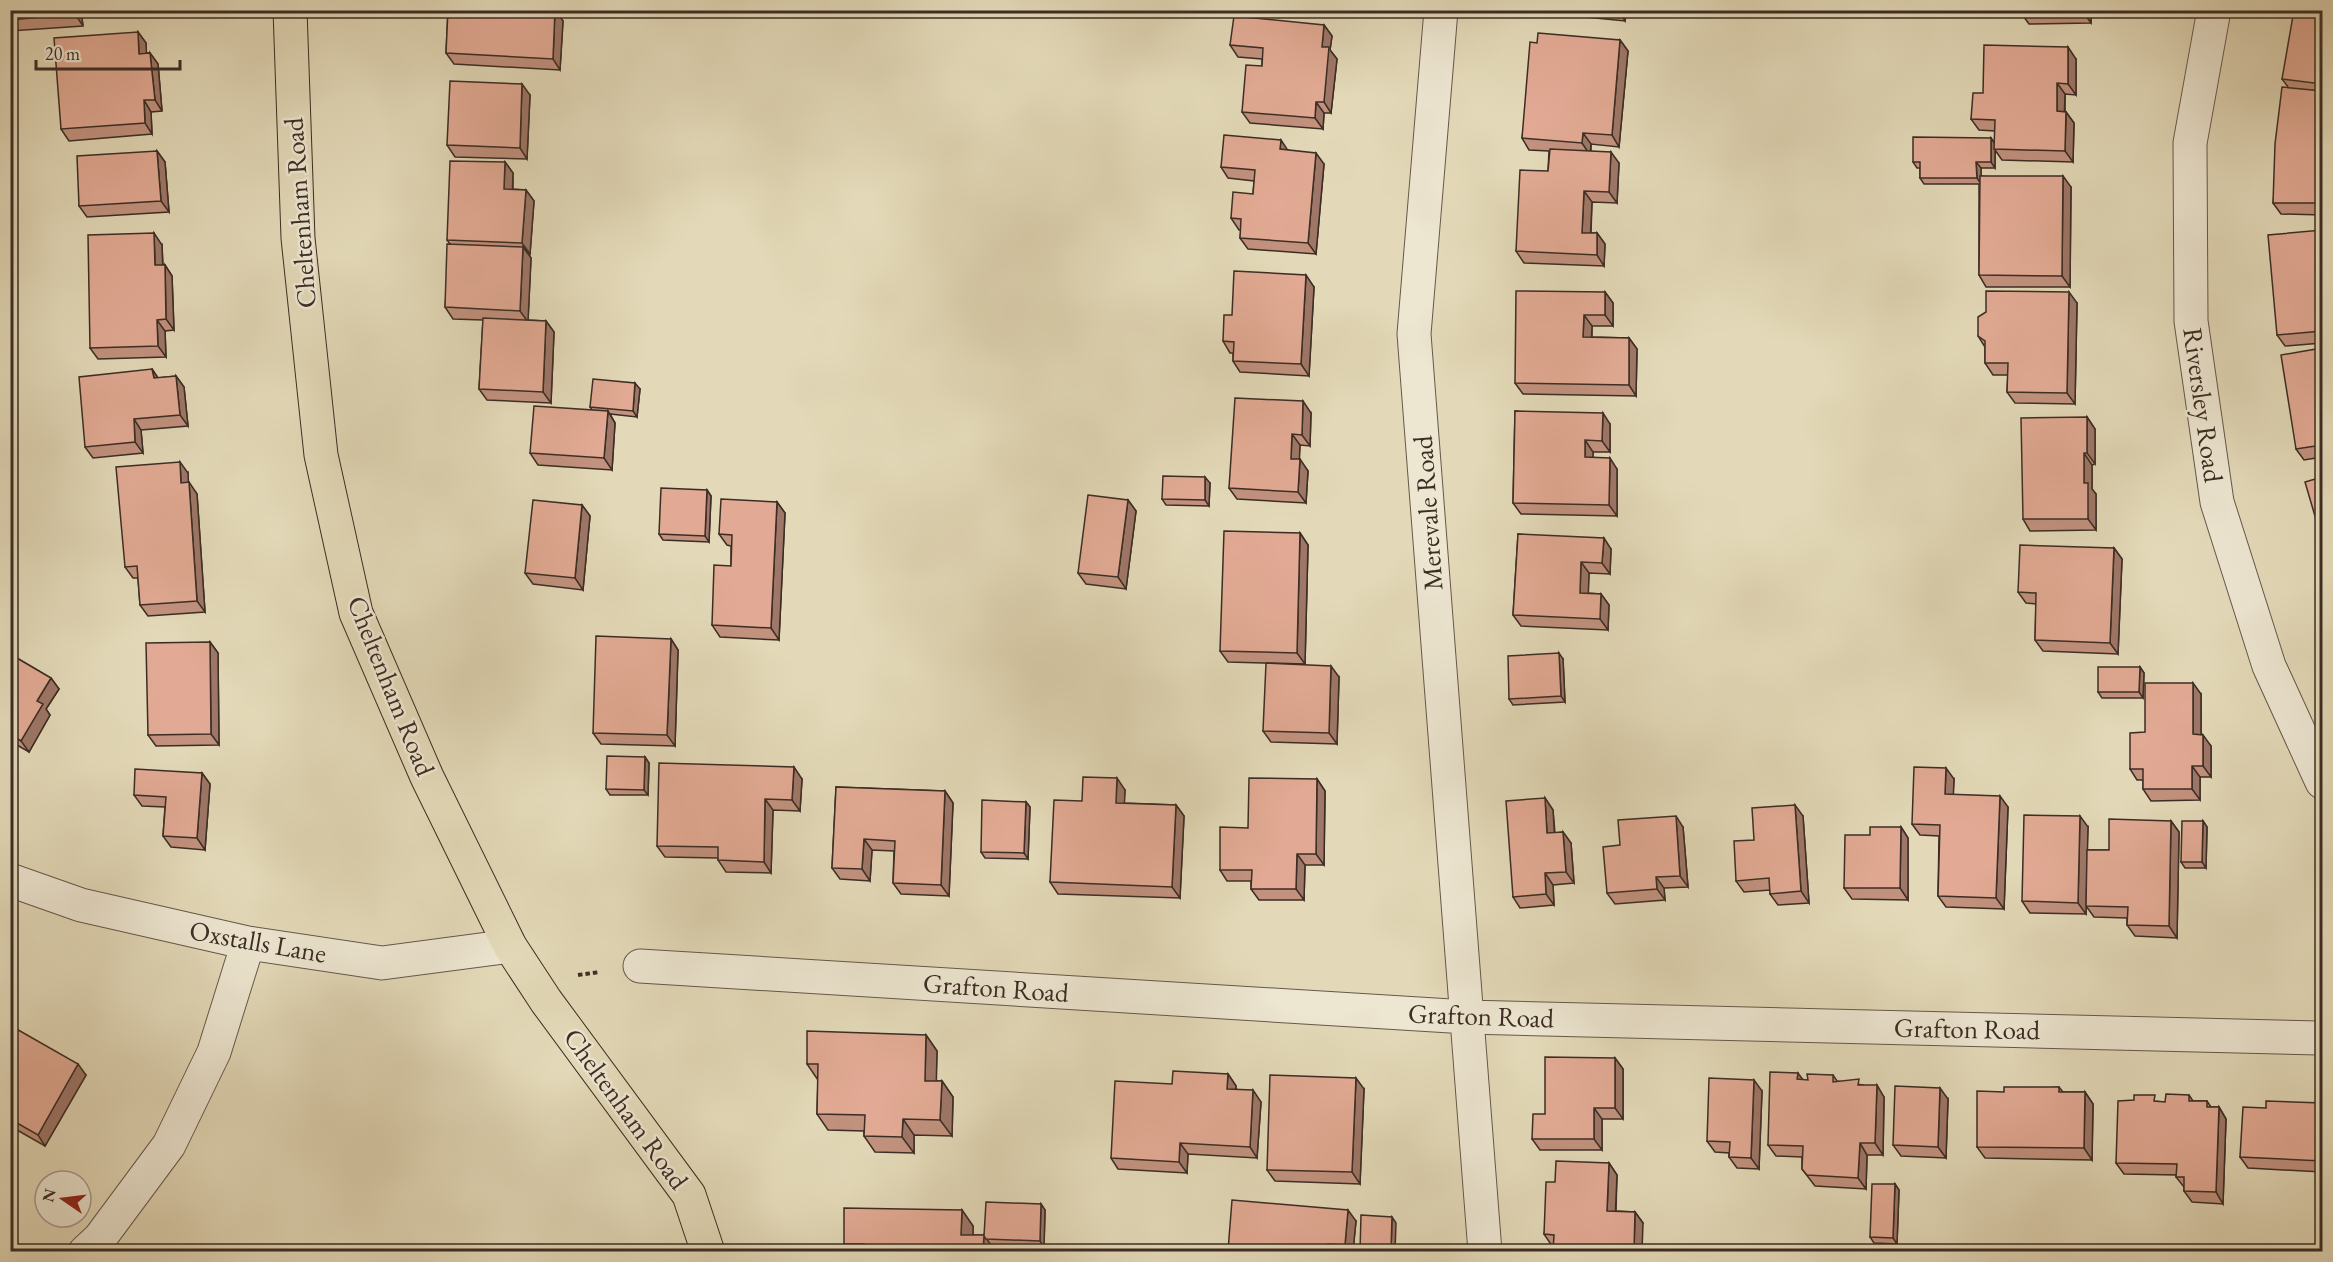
<svg xmlns="http://www.w3.org/2000/svg" width="2333" height="1262" font-family="'EB Garamond',serif">
	<style>
		.lines { fill: none; stroke-linecap: round; stroke-linejoin: round }
		.minor-casing { stroke: #665849; stroke-width: 35 }
		.major-casing { stroke: #3c2d24; stroke-width: 35 }
		.path { stroke: #3c2d24; stroke-width: 4; stroke-dasharray: 4.5 3; stroke-linecap: butt }
		.minor { stroke: #ede6d1; stroke-width: 33 }
		.major { stroke: #e3d9b8; stroke-width: 33 }
		.wall { fill: #c2927f; stroke: #3c2d24; stroke-width: 1.5 }
		.shaded-wall { fill: #9e7768; stroke: #3c2d24; stroke-width: 1.5 }
		.building { fill: #e2aa94; stroke: #3c2d24; stroke-width: 1.5 }
		.labels { text-anchor: middle; stroke-width: 5; stroke-linejoin: round; paint-order: stroke }
		.street-label { font-size: 27px; fill: #3c2d24; stroke: #ede6d1 }
	</style>
	<rect width="100%" height="100%" fill="#e3d9b8"/>
	<filter id="stains"><feTurbulence type="fractalNoise" baseFrequency=".00333" numOctaves="4"/><feColorMatrix values="0 0 0 0 .2 0 0 0 0 .09 0 0 0 0 .02 0 0 0 .5 -.17"/></filter>
	<radialGradient id="worn" r=".72"><stop offset=".6" stop-color="#630" stop-opacity="0"/><stop offset="1" stop-color="#630" stop-opacity=".3"/></radialGradient>
	<g class="lines">
		<defs>
			<path id="minor" d="M1441,10L1414,334L1485,1252
				M2214,10L2190,143L2191,321L2217,502L2269,666L2322,782
				M10,880L81,905L248,943L382,963L510,946
				M640,966L1467,1017L2319,1038L2322,1036
				M85,1252L100,1238L169,1145L214,1052L248,943"/>
			<path id="major" d="M290,10L298,238L321,455L356,613L427,777L510,946L546,1001L689,1195L708,1252"/>
		</defs>
		<use href="#minor" class="minor-casing"/>
		<use href="#major" class="major-casing"/>
		<path class="path" d="M578,975L600,972"/>
		<use href="#minor" class="minor"/>
		<use href="#major" class="major"/>
	</g>
	<path class="wall" d="M10,10H81L83,26L10,31Z
		M448,10H556L563,21L560,70L454,64L446,53Z
		M1553,10H1626L1625,21L1555,14Z
		M2021,10H2091V23L2029,24L2021,13Z
		M2322,10V215L2281,214L2273,203L2288,87L2282,79Z
		M1324,25L1332,36L1330,50L1337,59L1331,113H1324L1323,129L1250,123L1242,112L1262,66V59L1238,57L1230,45Z
		M138,32L146,43V53H150L158,64L162,111L151,112L152,134L69,141L61,129Z
		M1620,40L1628,51L1619,147L1591,144V151L1619,163L1617,203L1592,202L1591,233H1597L1605,244L1604,266L1524,263L1516,251L1548,171L1549,151L1529,150L1522,138L1537,43Z
		M2076,59V95L2065,94V112H2066L2074,123L2073,162L2002,160L1995,150V168H1981V176L2071,187L2070,287H1986L1979,275V184H1924L1920,178V168H1917L1913,162L1991,138L1995,143V131L1979,130L1971,119L1983,93Z
		M530,95L527,159L455,157L447,145Z
		M1288,150L1324,164L1316,254L1248,249L1240,238L1241,230H1239L1231,218L1253,194L1254,181L1228,178L1221,167Z
		M157,151L165,162L169,212L87,217L79,206Z
		M505,162L513,173V189L526,190L534,201L530,254H528L531,258L528,320L546,321L554,332L551,403L487,400L479,389L483,320L453,319L445,307L450,244L447,240Z
		M2322,230V343L2285,346L2277,335Z
		M162,245L163,265H165L172,276L174,330L165,331L166,357L98,359L90,348Z
		M1314,287L1309,376L1240,372L1233,361V353H1230L1223,341L1232,315Z
		M1605,292L1613,303V326H1592V337L1629,338L1637,349L1636,396L1523,394L1515,383Z
		M2077,303L2075,404L2015,403L2007,392L2008,375H1993L1985,363V347L1978,336Z
		M2322,348V457L2304,460L2296,449Z
		M152,369L158,378L176,376L184,387L188,426L141,430L143,453L93,458L85,447Z
		M640,389L637,417L610,414L615,423L612,470L538,465L530,453L592,410L590,407Z
		M1515,411L1610,424V452H1593V457L1617,469V516L1521,514L1513,503Z
		M1311,413L1310,446L1300,445L1299,459L1308,471L1306,503L1237,499L1229,488Z
		M2087,417L2095,429V464L2092,465V489L2096,494V530L2030,531L2023,519Z
		M188,473V482L197,494L205,612L148,616L140,605L138,578H133L125,567Z
		M1210,483L1209,506L1166,505L1162,499Z
		M707,490L711,496L709,542L663,540L659,534Z
		M1128,500L1136,511L1126,589L1086,584L1078,573Z
		M777,502L785,513L779,640L720,637L712,625L731,566V546L727,545L719,534Z
		M582,505L590,516L583,590L533,584L525,573Z
		M1300,533L1308,545L1305,664L1228,662L1220,651Z
		M1518,534L1611,549L1610,574L1589,573L1588,593L1601,594L1609,605L1608,630L1521,626L1513,615Z
		M2114,548L2122,559L2118,654L2043,651L2035,640L2036,604L2026,603L2018,592Z
		M671,639L678,650L675,746L601,744L593,733Z
		M210,642L218,653L219,745L156,746L148,735Z
		M10,654L51,678L59,689L46,709L50,715L29,752L10,741Z
		M1563,659L1565,702L1513,705L1509,699Z
		M2140,667L2144,673L2143,698H2102L2098,692Z
		M1339,677L1337,744L1271,742L1263,731Z
		M2201,694V735L2211,746V777H2200V800L2151,801L2143,789V780H2137L2130,769L2145,732Z
		M645,757L649,763L648,795H610L606,789Z
		M202,773L210,784L205,850L171,847L163,836L165,807L142,806L134,795Z
		M802,779L800,811L773,810L771,873L726,872L718,860V858L665,857L657,846Z
		M1317,779L1325,791L1324,865H1305L1304,900H1259L1251,889V881H1227L1220,870L1248,828Z
		M1954,779L1953,795L2008,807L2004,909L1946,907L1938,896L1939,836L1920,835L1912,824Z
		M836,787L945,791L953,803L949,896L901,894L893,883L894,851L872,850L870,881L840,879L832,868Z
		M1125,790L1124,803L1176,805L1184,816L1180,898L1058,894L1050,882L1082,801Z
		M1545,798L1553,810L1555,833L1563,832L1571,843L1574,883L1553,885L1554,905L1520,908L1513,897Z
		M1026,802L1030,807L1028,859L985,858L981,852Z
		M1803,816L1809,903L1778,905L1770,894V890L1744,892L1736,881L1754,840Z
		M2171,821L2179,832L2177,938L2135,936L2127,925V918L2094,917L2086,906L2087,868L2086,914L2030,913L2022,901L2088,827L2087,850H2109Z
		M2203,821L2207,827L2206,868H2185L2181,862Z
		M1683,827L1688,887L1664,888L1665,900L1615,904L1607,893L1620,845Z
		M1901,827L1908,838V900L1852,899L1844,888L1870,835Z
		M10,1032L86,1075L45,1146L10,1126Z
		M926,1035L937,1051L936,1081H942L953,1097L952,1136L914,1135V1153L875,1152L864,1136V1131L828,1130L817,1114L818,1080L807,1064Z
		M1615,1058L1623,1069V1119H1602V1150H1540L1532,1139L1545,1114Z
		M1228,1074L1236,1086V1089L1261,1102L1257,1158L1188,1154L1187,1173L1118,1169L1111,1158L1172,1084Z
		M1833,1075L1837,1081L1863,1085L1884,1097L1883,1155H1867L1866,1189L1815,1186L1802,1169V1157L1776,1156L1768,1145L1803,1080H1808Z
		M2059,1087L2063,1092H2085L2093,1104L2092,1160L1985,1158L1977,1147L2004,1092Z
		M1364,1089L1360,1184L1275,1181L1267,1170Z
		M1762,1091L1759,1169L1737,1168L1729,1157V1153L1715,1152L1707,1141Z
		M2189,1095L2193,1101H2207L2211,1107H2219L2226,1119L2223,1204L2192,1202L2184,1191V1187L2176,1177L2177,1175L2124,1174L2116,1163L2134,1100L2165,1102Z
		M1948,1099L1946,1158L1901,1156L1893,1145Z
		M2322,1103V1172L2248,1168L2240,1157L2266,1108Z
		M1609,1163L1617,1175L1616,1211L1635,1212L1643,1223L1552,1246L1544,1234L1555,1182Z
		M1895,1184L1899,1190L1897,1244L1874,1243L1870,1237Z
		M1041,1204L1045,1210L1044,1247L990,1245L995,1251H849L844,1244L962,1210L973,1226V1235H984Z
		M1356,1221L1353,1251H1228Z"/>
	<path class="shaded-wall" d="M75,10H81L83,26L75,14Z
		M555,10L563,21L560,70L553,59Z
		M1618,10H1626L1625,21Z
		M2083,10H2091V23L2083,12Z
		M1324,25L1332,36L1330,50L1337,59L1331,113L1324,102L1322,47Z
		M138,32L146,43L147,65L139,54Z
		M1620,40L1628,51L1619,147L1612,135Z
		M2068,47L2076,59V95L2068,84Z
		M150,53L158,64L162,111L155,100Z
		M2057,83L2065,94L2064,123L2057,111Z
		M522,84L530,95L527,159L520,148Z
		M144,100L151,112L152,134L145,123Z
		M1316,102L1324,113L1323,129L1315,118Z
		M2066,112L2074,123L2073,162L2065,151Z
		M1583,133L1591,144L1590,155L1582,143Z
		M1991,138L1995,144V168L1991,162Z
		M1281,140L1289,152L1280,149Z
		M157,151L165,162L169,212L161,201Z
		M1611,152L1619,163L1617,203L1609,192Z
		M1316,153L1324,164L1316,254L1308,243Z
		M505,162L513,173L512,201L504,189Z
		M1976,162L1981,168V184L1977,178Z
		M2063,176L2071,187L2070,287L2062,276Z
		M526,190L534,201L530,254L522,243Z
		M1584,191L1592,202L1590,244L1582,233Z
		M154,233L162,245L163,276L155,265Z
		M1597,233L1605,244L1604,266L1597,255Z
		M523,247L531,258L528,322L520,311Z
		M165,265L172,276L174,330L166,319Z
		M1306,275L1314,287L1309,376L1301,364Z
		M1605,292L1613,303V326L1605,315Z
		M2069,292L2077,303L2075,404L2067,393Z
		M1584,315L1592,326L1591,349L1583,337Z
		M157,320L165,331L166,357L158,346Z
		M546,321L554,332L551,403L543,392Z
		M1629,338L1637,349L1636,396L1629,385Z
		M152,369L160,381L154,378Z
		M176,376L184,387L188,426L180,415Z
		M635,383L640,389L637,417L633,411Z
		M1303,401L1311,413L1310,446L1302,435Z
		M608,411L615,423L612,470L604,458Z
		M1603,413L1610,424V452L1602,441Z
		M2087,417L2095,429V464L2087,453Z
		M134,419L141,430L143,453L135,442Z
		M1292,434L1300,445L1299,470L1291,459Z
		M1585,440L1593,452V468L1585,457Z
		M2084,453L2092,465V489L2096,494V530L2088,519L2084,483Z
		M1610,458L1617,469V516L1609,505Z
		M1300,459L1308,471L1306,503L1298,492Z
		M180,462L188,473L189,494L181,483Z
		M1205,477L1210,483L1209,506L1205,500Z
		M189,482L197,494L205,612L197,601Z
		M707,490L711,496L709,542L705,536Z
		M1128,500L1136,511L1126,589L1118,577Z
		M777,502L785,513L779,640L771,628Z
		M582,505L590,516L583,590L575,578Z
		M1300,533L1308,545L1305,664L1297,653Z
		M1604,538L1611,549L1610,574L1602,563Z
		M2114,548L2122,559L2118,654L2110,643Z
		M1581,562L1589,573L1588,604L1580,593Z
		M1601,594L1609,605L1608,630L1600,619Z
		M671,639L678,650L675,746L667,735Z
		M210,642L218,653L219,745L211,734Z
		M1559,653L1563,659L1565,702L1561,696Z
		M1331,666L1339,677L1337,744L1329,733Z
		M2140,667L2144,673L2143,698L2139,692Z
		M51,678L59,689L46,709L50,715L29,752L21,741L37,701Z
		M2193,683L2201,694V746L2193,734Z
		M2203,735L2211,746V777L2203,766Z
		M645,757L649,763L648,795L644,790Z
		M2192,766L2200,777V800L2192,789Z
		M794,767L802,779L800,811L792,800Z
		M1946,768L1954,779L1953,806L1945,794Z
		M202,773L210,784L205,850L197,838Z
		M1117,778L1125,790L1124,814L1116,803Z
		M1317,779L1325,791L1324,865L1316,854Z
		M945,791L953,803L949,896L941,885Z
		M2000,796L2008,807L2004,909L1996,898Z
		M1545,798L1553,810L1555,844L1547,833Z
		M765,799L773,810L771,873L764,862Z
		M1026,802L1030,807L1028,859L1024,853Z
		M1176,805L1184,816L1180,898L1172,887Z
		M1795,805L1803,816L1809,903L1801,891Z
		M1676,816L1683,827L1688,887L1680,876Z
		M2080,816L2088,827L2086,914L2078,903Z
		M2171,821L2179,832L2177,938L2169,926Z
		M2203,821L2207,827L2206,868L2202,862Z
		M1901,827L1908,838V900L1900,888Z
		M1563,832L1571,843L1574,883L1566,872Z
		M864,839L872,850L870,881L862,869Z
		M1297,854L1305,865L1304,900L1296,889Z
		M1545,873L1553,885L1554,905L1546,894Z
		M1656,877L1664,888L1665,900L1657,889Z
		M926,1035L937,1051L936,1097L925,1081Z
		M1615,1058L1623,1069V1119L1615,1108Z
		M78,1064L86,1075L45,1146L38,1135Z
		M1798,1073L1806,1084L1797,1079Z
		M1228,1074L1236,1086L1235,1100L1227,1089Z
		M1356,1078L1364,1089L1360,1184L1352,1172Z
		M1754,1080L1762,1091L1759,1169L1751,1158Z
		M942,1081L953,1097L952,1136L940,1120Z
		M1877,1085L1884,1097L1883,1155L1875,1143Z
		M1940,1088L1948,1099L1946,1158L1938,1147Z
		M1253,1090L1261,1102L1257,1158L1250,1147Z
		M2085,1092L2093,1104L2092,1160L2084,1148Z
		M2219,1107L2226,1119L2223,1204L2216,1192Z
		M1594,1108L1602,1119V1150L1594,1139Z
		M903,1119L914,1135V1153L902,1137Z
		M1180,1143L1188,1154L1187,1173L1179,1162Z
		M1860,1143L1867,1155L1866,1189L1858,1178Z
		M1609,1163L1617,1175L1615,1222L1607,1211Z
		M1895,1184L1899,1190L1897,1244L1893,1238Z
		M1041,1204L1045,1210L1044,1247L1040,1241Z
		M962,1210L973,1226V1251L961,1235Z
		M1348,1210L1356,1221L1353,1251H1349L1345,1245Z
		M1635,1212L1643,1223L1642,1251H1634Z
		M1392,1217L1396,1223L1395,1251H1391Z
		M984,1235L995,1251H983Z
		M1328,1244L1333,1251H1327Z"/>
	<path class="building" d="M10,10H75V14L10,20Z
		M448,10H555L553,59L446,53Z
		M2021,10H2083V12L2021,13Z
		M2294,10H2322V84L2282,79Z
		M1234,16L1324,25L1322,47H1329L1324,102H1316L1315,118L1242,112L1246,65L1262,66L1263,48L1230,45Z
		M138,32L139,54L150,53L155,100H144L145,123L61,129L54,38Z
		M1538,33L1620,40L1612,135L1583,133L1582,143L1522,138L1530,42L1537,43Z
		M1984,45L2068,47V84L2057,83V111L2066,112L2065,151L1994,149L1995,120L1971,119L1973,93H1983Z
		M450,81L522,84L520,148L447,145Z
		M2282,87L2322,91V203H2273L2275,144Z
		M1224,135L1281,140L1280,149L1316,153L1308,243L1240,238L1241,219L1231,218L1233,192L1253,194L1255,170L1221,167Z
		M1913,137L1991,138V162H1976L1977,178H1920V162H1913Z
		M1550,149L1611,152L1609,192L1584,191L1582,233H1597V255L1516,251L1520,170L1548,171Z
		M157,151L161,201L79,206L77,156Z
		M450,161L505,162L504,189L526,190L522,243L447,240Z
		M1980,176H2063L2062,276L1979,275Z
		M2322,230V331L2277,335L2268,235Z
		M154,233L155,265H165L166,319L157,320L158,346L90,348L88,235Z
		M447,244L523,247L520,311L445,307Z
		M1234,271L1306,275L1301,364L1233,361L1234,342L1223,341L1224,315H1232Z
		M1516,291L1605,292V315H1584L1583,337L1629,338V385L1515,383Z
		M1986,291L2069,292L2067,393L2007,392L2008,363H1985V341L1978,336V317L1986,312Z
		M483,318L546,321L543,392L479,389Z
		M2322,348V445L2296,449L2281,355Z
		M152,369L154,378L176,376L180,415L134,419L135,442L85,447L79,377Z
		M593,379L635,383L633,411L590,407Z
		M1235,398L1303,401L1302,435L1292,434L1291,459H1300L1298,492L1229,488Z
		M534,406L608,411L604,458L530,453Z
		M1515,411L1603,413L1602,441L1585,440V457L1610,458L1609,505L1513,503Z
		M2087,417V453H2084V483H2088V519H2023L2021,418Z
		M180,462L181,483L189,482L197,601L140,605L137,566L125,567L116,467Z
		M1163,476L1205,477V500L1162,499Z
		M2322,477V540L2305,482Z
		M661,488L707,490L705,536L659,534Z
		M1088,495L1128,500L1118,577L1078,573Z
		M721,499L777,502L771,628L712,625L714,565L731,566L732,535L719,534Z
		M533,500L582,505L575,578L525,573Z
		M1224,531L1300,533L1297,653L1220,651Z
		M1518,534L1604,538L1602,563L1581,562L1580,593L1601,594L1600,619L1513,615Z
		M2020,545L2114,548L2110,643L2035,640L2036,593L2018,592Z
		M596,636L671,639L667,735L593,733Z
		M210,642L211,734L148,735L146,643Z
		M1559,653L1561,696L1509,699L1508,656Z
		M10,654L51,678L37,701L43,704L21,741L10,734Z
		M1266,663L1331,666L1329,733L1263,731Z
		M2098,667H2140L2139,692H2098Z
		M2145,683H2193V734L2203,735V766H2192V789H2143V769H2130V733L2145,732Z
		M607,756L645,757L644,790L606,789Z
		M659,763L794,767L792,800L765,799L764,862L718,860V847L657,846Z
		M1914,767L1946,768L1945,794L2000,796L1996,898L1938,896L1940,825L1912,824Z
		M135,769L202,773L197,838L163,836L166,797L134,795Z
		M1083,777L1117,778L1116,803L1176,805L1172,887L1050,882L1054,800L1082,801Z
		M1249,778L1317,779L1316,854H1297L1296,889H1251L1252,870H1220V827L1248,828Z
		M836,787L945,791L941,885L893,883L895,841L864,839L862,869L832,868Z
		M1545,798L1547,833L1563,832L1566,872L1545,873L1546,894L1513,897L1506,801Z
		M982,800L1026,802L1024,853L981,852Z
		M1795,805L1801,891L1770,894L1769,878L1736,881L1734,841L1754,840L1752,808Z
		M2024,815L2080,816L2078,903L2022,901Z
		M1676,816L1680,876L1656,877L1657,889L1607,893L1603,847L1620,845L1618,820Z
		M2109,819L2171,821L2169,926L2127,925L2128,907L2086,906L2087,850H2109Z
		M2182,821H2203L2202,862H2181Z
		M1870,827H1901L1900,888H1844L1845,835H1870Z
		M13,1027L78,1064L38,1135L10,1119V1032Z
		M807,1031L926,1035L925,1081H942L940,1120L903,1119L902,1137L864,1136L865,1115L817,1114L818,1064H807Z
		M1545,1057L1615,1058V1108H1594V1139H1532L1533,1114H1545Z
		M1173,1071L1228,1074L1227,1089L1253,1090L1250,1147L1180,1143L1179,1162L1111,1158L1115,1081L1172,1084Z
		M1770,1072L1798,1073L1797,1079L1808,1080L1807,1074L1833,1075V1082L1859,1079L1858,1085H1877L1875,1143H1860L1858,1178L1807,1175L1802,1169L1803,1146L1768,1145Z
		M1270,1075L1356,1078L1352,1172L1267,1170Z
		M1709,1078L1754,1080L1751,1158L1729,1157L1730,1142L1707,1141Z
		M1895,1086L1940,1088L1938,1147L1893,1145Z
		M2004,1087H2059V1092H2085L2084,1148L1977,1147V1091L2004,1092Z
		M2166,1094L2189,1095V1101H2207V1107H2219L2216,1192L2184,1191V1177H2176L2177,1164L2116,1163L2118,1101L2134,1100V1095H2155L2154,1101L2165,1102Z
		M2266,1101L2322,1103V1161L2240,1157L2243,1107L2266,1108Z
		M1556,1161L1609,1163L1607,1211L1635,1212L1634,1251H1553L1554,1235L1544,1234L1546,1182H1555Z
		M1872,1184H1895L1893,1238L1870,1237Z
		M1232,1200L1348,1210L1345,1245L1328,1244L1327,1251H1228Z
		M986,1202L1041,1204L1040,1241L986,1239L984,1236Z
		M844,1208L962,1210L961,1235H984L983,1251H864V1244H844Z
		M1361,1215L1392,1217L1391,1251H1360Z"/>
	<g class="labels">
		<g class="street-label">
			<text transform="translate(300 213) rotate(-94)" y="9">Cheltenham Road</text>
			<text transform="translate(2203 405) rotate(82)" y="9">Riversley Road</text>
			<text transform="translate(1428 513) rotate(-94)" y="9">Merevale Road</text>
			<text transform="translate(391 686) rotate(68)" y="9">Cheltenham Road</text>
			<text transform="translate(258 942) rotate(10)" y="9">Oxstalls Lane</text>
			<text transform="translate(996 988) rotate(4)" y="9">Grafton Road</text>
			<text transform="translate(1481 1016) rotate(2)" y="9">Grafton Road</text>
			<text transform="translate(1967 1029) rotate(1)" y="9">Grafton Road</text>
			<text transform="translate(626 1109) rotate(54)" y="9">Cheltenham Road</text>
		</g>
	</g>
	<rect width="2333" height="1262" fill="none" stroke="#e3d9b8" stroke-width="36"/>
	<rect x="12" y="12" width="2309" height="1238" fill="none" stroke="#3c2d24" stroke-width="3"/>
	<rect x="18" y="18" width="2297" height="1226" fill="none" stroke="#3c2d24" stroke-width="1.5"/>
	<g transform="translate(63 1199) rotate(284)"><circle r="28" fill="#ede6d1" stroke="#a69c8c" stroke-width="1.5"/>
	<path d="M0-4.5L10 22L0 15L-10 22Z" fill="#8f2418"/>
	<text y="-9" font-size="16" font-weight="bold" text-anchor="middle" fill="#3c2d24">N</text>
	</g>
	<path d="M36 60v9h144v-9" fill="none" stroke="#3c2d24" stroke-width="3"/>
	<text x="45" y="60" font-size="18" fill="#3c2d24" stroke="#ede6d1" stroke-width="4.5" paint-order="stroke">20 m</text>
	<rect width="100%" height="100%" filter="url(#stains)"/>
	<rect width="100%" height="100%" fill="url(#worn)"/>
</svg>
